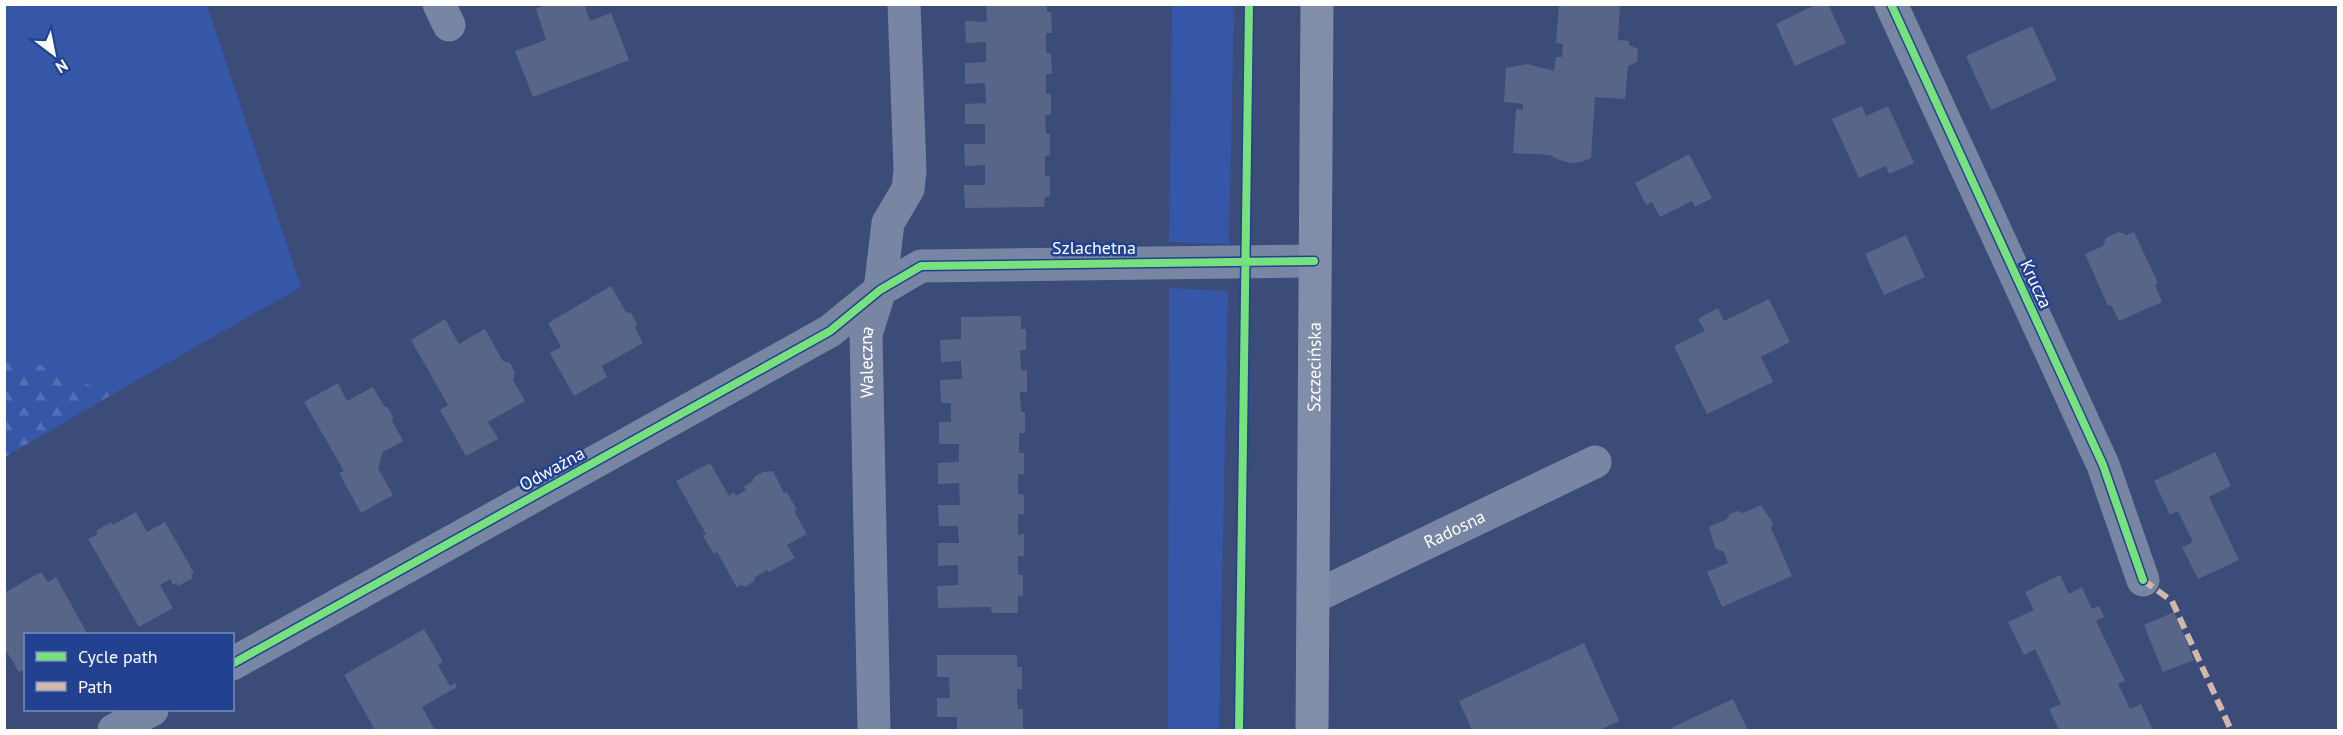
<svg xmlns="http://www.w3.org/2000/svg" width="2343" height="735" font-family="'PT Sans',sans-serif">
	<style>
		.grass { fill: #3657a7 }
		.forest { fill: url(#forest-firs) }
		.building { fill: #576588 }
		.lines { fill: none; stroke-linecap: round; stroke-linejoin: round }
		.minor { stroke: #7885a3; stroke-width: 33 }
		.major { stroke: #828daa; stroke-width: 33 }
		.quiet { stroke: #d1b7ad; stroke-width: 6; stroke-dasharray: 12 6; stroke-linecap: butt }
		.cycleway-casing { stroke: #224191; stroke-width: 11 }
		.cycleway { stroke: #77e17e; stroke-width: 8 }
		.labels { text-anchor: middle; stroke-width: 5; stroke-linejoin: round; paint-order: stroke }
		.street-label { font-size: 18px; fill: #fff; stroke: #224191 }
	</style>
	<defs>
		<pattern id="forest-firs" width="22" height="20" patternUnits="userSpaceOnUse" patternTransform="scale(1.5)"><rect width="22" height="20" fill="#3657a7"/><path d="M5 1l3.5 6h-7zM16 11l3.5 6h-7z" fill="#5470b4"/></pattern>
	</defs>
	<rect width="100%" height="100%" fill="#3b4c78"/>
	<path class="grass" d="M4,5H207L301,287L113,394L5,351Z
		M1172,5H1234L1229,244L1169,242Z
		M1169,288L1228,291L1219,730H1168Z"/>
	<path class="forest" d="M4,351H5L113,394L5,457Z"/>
	<path class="building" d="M547,4H584L590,21L611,13L629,60L533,97L515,51L546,40L536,9Z
		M986,4H1047V12H1051L1052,33H1046V53H1051L1052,74H1046V94H1051V115H1045L1046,134H1050V155L1045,156V176H1050V196L1045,197L1044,207L965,208L964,185H985V165L965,166L964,144H985V124H965V104L986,103L985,83L965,84V63L986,62V42L966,43L965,21L987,22Z
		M1559,4H1620L1618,40L1629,41V45L1638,49L1637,62L1628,66L1625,99L1595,97L1591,158L1581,162L1570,163L1559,160L1550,155L1513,153L1516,109L1523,110V104L1504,102L1506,68L1527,64L1554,71L1556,57H1562L1563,44L1556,43Z
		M1817,4H1828L1846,43L1795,66L1776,24Z
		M2032,26L2057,80L1991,110L1966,56Z
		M1862,106L1866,116L1888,106L1914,163L1889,174L1886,166L1859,178L1832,119Z
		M1689,154L1712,198L1695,207L1692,201L1660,217L1652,202L1646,205L1635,183Z
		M2119,232L2127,235L2134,232L2158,283L2155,285L2162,302L2119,321L2111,305L2108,306L2085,254L2103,246L2106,238Z
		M1906,235L1925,277L1884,295L1865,254Z
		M611,286L626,312L631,313L637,323L635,328L643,343L602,366L607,377L574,396L550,353L561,347L548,323Z
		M1769,299L1790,342L1761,357L1773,382L1707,414L1674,346L1705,331L1698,319L1718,308L1724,321Z
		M1021,316V329H1026V350H1020L1021,370H1027V392H1020L1021,412H1025V433H1019V453H1024V474H1018V494L1024,495V514H1018V535L1024,534V556H1018V575H1023V596H1018V613H993L990,607L938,608L937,586L958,585V565L938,566V543H959L958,526H939L938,505H960L959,483L938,484V463L959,462V444H939V422H951V403H941L940,380L962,379L961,361L941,362L940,340L961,339V317Z
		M445,319L459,344L485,329L503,361L510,363L515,373L513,380L525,401L488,422L498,439L466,456L440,410L448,405L411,340Z
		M338,383L347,401L373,387L384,406L388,408L393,417L392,421L403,441L383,452L378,468L393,495L361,513L339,473L344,471L304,402Z
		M2215,452L2231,486L2209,497L2239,560L2198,579L2182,547L2193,542L2178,511L2170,515L2154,481Z
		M710,463L729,496L734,492L736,496L746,490L744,486L753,481L754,477L763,472L773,471L784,493L787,492L797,510L794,511L807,534L787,545L795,558L769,572L767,570L755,577L754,581L745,587L740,585L737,588L717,552L714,554L703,536L706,534L676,481Z
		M1761,505L1773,523L1771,528L1792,576L1722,607L1707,572L1728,563L1724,552L1715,548L1709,527L1727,519L1730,514L1738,511L1743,513Z
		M136,512L147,532L165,522L194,573L191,575L193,578L178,586L176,583L173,585L170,579L160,585L173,608L139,627L88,539L98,534L96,531L111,522L113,525Z
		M41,572L48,582L56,577L87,633V634H26V668L19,672L4,647V593Z
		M2060,575L2069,594L2082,587L2092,609L2099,606L2104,617L2096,621L2125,681L2118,684L2130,709L2141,704L2153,730H2059L2049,709L2061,704L2035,649L2024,655L2008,622L2034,610L2025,592Z
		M2174,612L2194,660L2163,672L2144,625Z
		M424,629L443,662L438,665L450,686L455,683L457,687L422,707L435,730H375L344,675Z
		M1584,643L1619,721L1600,730H1472L1459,701Z
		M937,655H1017V667H1022V689H1017V697L1018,709H1023V730H957V717H937V698H950L949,677H937Z
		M1733,699L1748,730H1672L1671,728Z"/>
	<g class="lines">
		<g class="minor">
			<path d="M439,4L449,25"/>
			<path d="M1891,4L2103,465L2143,580"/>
			<path id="s1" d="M1314,597L1595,462"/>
			<path d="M232,664L830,331L880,290L921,266L1314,261"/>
			<path d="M114,730L152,710"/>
			<path id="s2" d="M874,730L866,334L880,290L888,223L908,189L910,171L904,4"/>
		</g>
		<path class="major" id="s3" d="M1312,730L1317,4"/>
		<path class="quiet" d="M2143,580L2172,601L2231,730"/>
		<defs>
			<path id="cycleway" d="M1891,4L2103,465L2143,580
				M232,664L830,331L880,290L921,266L1314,261
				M1239,730L1249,4"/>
		</defs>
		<use href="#cycleway" class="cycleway-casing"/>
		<use href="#cycleway" class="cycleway"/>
	</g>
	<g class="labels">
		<g class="street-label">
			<text x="1094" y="254">Szlachetna</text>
			<text transform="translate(2036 284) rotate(65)" y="6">Krucza</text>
			<text dy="6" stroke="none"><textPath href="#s2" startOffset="368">Waleczna</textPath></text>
			<text dy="6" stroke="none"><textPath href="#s3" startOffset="363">Szczecińska</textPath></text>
			<text transform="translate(552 469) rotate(-29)" y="6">Odważna</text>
			<text dy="6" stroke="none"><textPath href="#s1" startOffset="156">Radosna</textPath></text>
		</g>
	</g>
	<rect width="2343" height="735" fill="none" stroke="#ffffff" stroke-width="12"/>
	<rect x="24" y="633" width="210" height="78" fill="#224191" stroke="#7a8dbd" stroke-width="1.5"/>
	<rect x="36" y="652" width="30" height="9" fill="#77e17e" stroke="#7a8dbd" stroke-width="1.5"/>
	<text x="78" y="663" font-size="18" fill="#ffffff">Cycle path</text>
	<rect x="36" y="682" width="30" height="9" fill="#d1b7ad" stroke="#7a8dbd" stroke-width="1.5"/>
	<text x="78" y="693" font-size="18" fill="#ffffff">Path</text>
	<g transform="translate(54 54) rotate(148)" stroke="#224191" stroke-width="4.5" paint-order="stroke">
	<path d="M0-4.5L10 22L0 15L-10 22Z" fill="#ffffff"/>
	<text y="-9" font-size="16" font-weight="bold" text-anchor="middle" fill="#ffffff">N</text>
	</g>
</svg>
